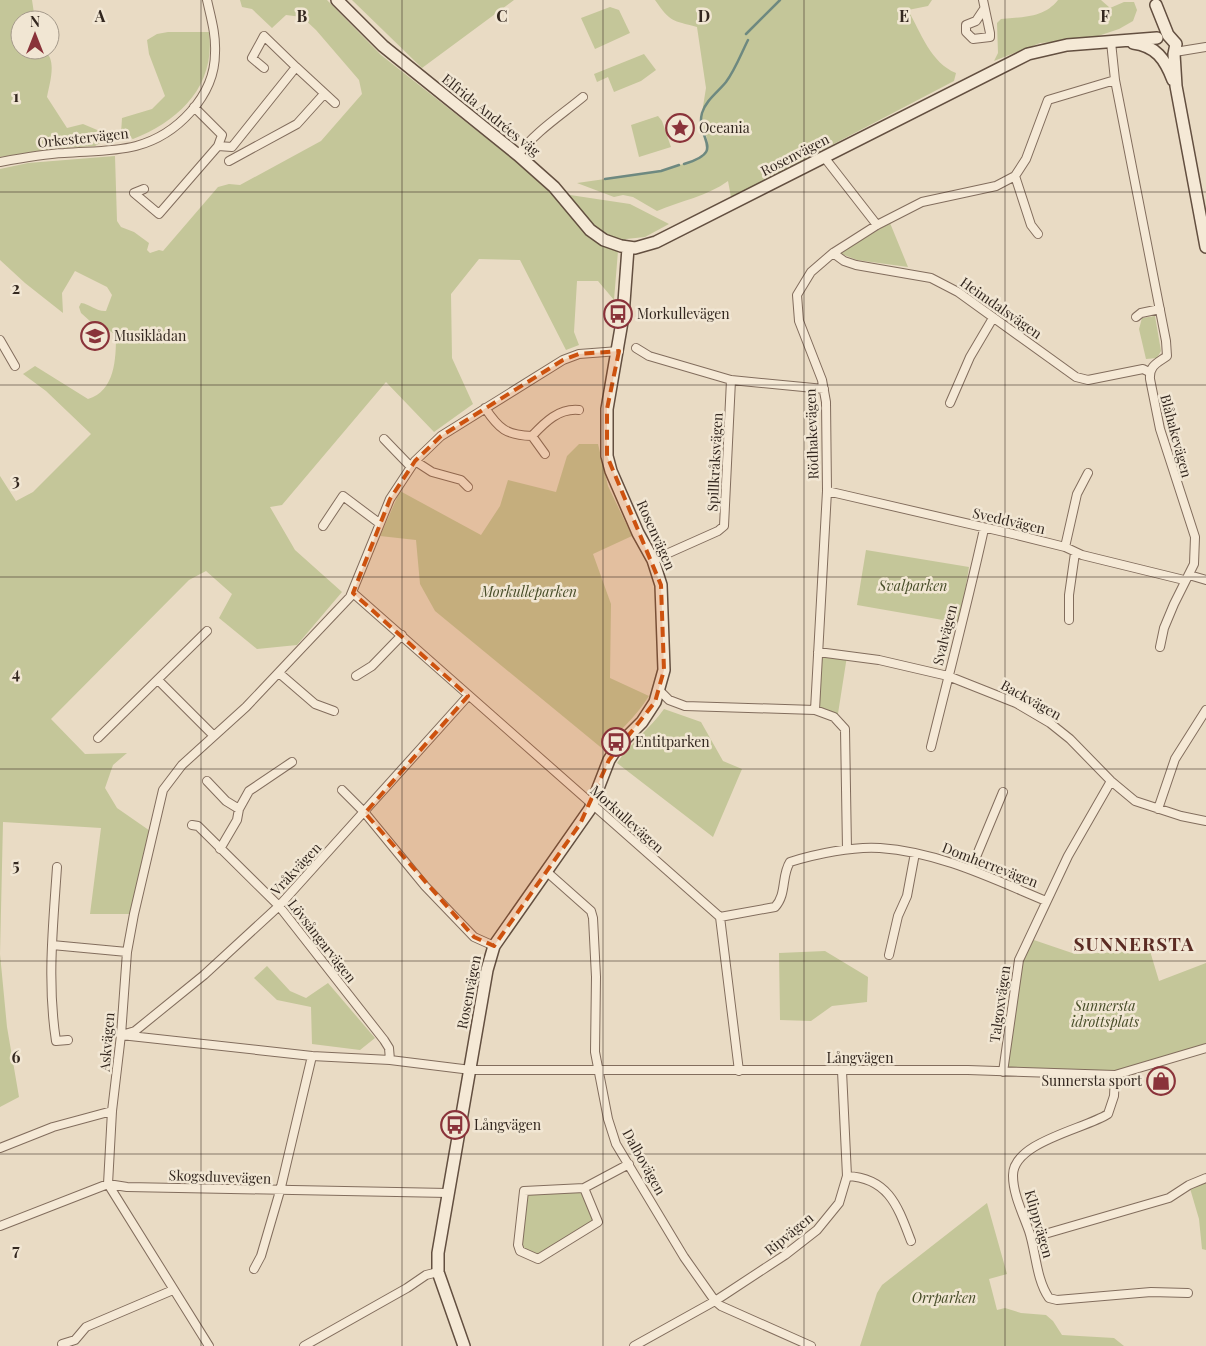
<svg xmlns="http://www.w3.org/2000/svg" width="1206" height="1346" font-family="'Playfair Display',serif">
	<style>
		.green { fill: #c4c699 }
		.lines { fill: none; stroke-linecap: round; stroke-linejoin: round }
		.stream { stroke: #6e8980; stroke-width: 2.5 }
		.street-casing { stroke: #826d5d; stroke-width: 10 }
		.secondary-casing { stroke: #634f40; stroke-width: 14 }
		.street { stroke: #f5e9d6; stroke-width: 8 }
		.secondary { stroke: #f5e9d6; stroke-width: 11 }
		.marked { fill: #cd520f; fill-opacity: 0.2; stroke: #cd520f; stroke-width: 4; stroke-dasharray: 10 6; stroke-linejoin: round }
		.grid { fill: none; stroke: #33271f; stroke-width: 1; stroke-opacity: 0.55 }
		.labels { text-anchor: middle; stroke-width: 5; stroke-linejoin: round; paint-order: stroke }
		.street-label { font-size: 14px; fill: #33271f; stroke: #f1e6d3 }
		.poi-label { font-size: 14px; fill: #33271f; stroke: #f1e6d3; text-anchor: start }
		.park-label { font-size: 14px; font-style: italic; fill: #474d28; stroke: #f1e6d3 }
		.district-label { font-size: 19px; font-weight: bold; letter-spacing: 1px; fill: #5b2b23; stroke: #f1e6d3 }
		.grid-label { font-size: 16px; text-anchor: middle; font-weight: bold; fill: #33271f; stroke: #f1e6d3; stroke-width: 5; stroke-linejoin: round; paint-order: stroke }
	</style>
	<rect width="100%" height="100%" fill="#e9dbc4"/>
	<path class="green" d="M0,0H32L35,20H20V50C27,50 38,48 44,51C58,59 49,85 47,97L67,128L83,124L102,132L107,139L95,146L62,148L0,157Z
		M240,0H327L381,55L513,159L550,192L630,204L669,224L645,237L626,239L618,251L614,300L598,281H577L574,332L579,345L566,350L520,260L479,259L451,294L452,358L473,404L434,432L386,382L282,505L270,507L295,550L342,592L297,645L257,649L219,618L232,594L206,571L189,580L51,719L85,754L127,753L113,765L105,788L117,808L153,833L134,914H90L101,828L3,822L0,954L7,1027L19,1097L0,1107V476L16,501L33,492L91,434L46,391L23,374L35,366L88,399C115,391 116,359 116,335L98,323L91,322L81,313L79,307L81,303C90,304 97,312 106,311L112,295L107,287L75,271L62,293L63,313L25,283L0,260V169L28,163L115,156L117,221L121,227L134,232L149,243L147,250L150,253L159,250L163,251L218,187L229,184L240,185L321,141L362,94L359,80L316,30L302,17L286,15L272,28L252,9L242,7Z
		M352,0H514L422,68Z
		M655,0H932L928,6L908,10C921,33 931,63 956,73L954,81L742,192L731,197L728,181C708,196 680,201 657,211L633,197L623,195L614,197L577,183L661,171L699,159L707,151L708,142L701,119L706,88L697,27C672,20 671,23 655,0Z
		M1058,0H1101L1110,8L1124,2H1134L1137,10L1133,21L1119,29L1089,39L1040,43L994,61L998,53L997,23L1001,19C1022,17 1044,18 1058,0Z
		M610,7L619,10L630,33L595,49L581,18Z
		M168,32H209C216,86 179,121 133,139L121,134L122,118L152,109L165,96L149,54L147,40L157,34Z
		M644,54L656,70L641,81L614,92L608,77L597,82L594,74Z
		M658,116L662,121L671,147L639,157L631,125Z
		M890,223L908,267L857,260L839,253Z
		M1155,316L1161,351L1157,358L1146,359L1139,329L1142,318Z
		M579,444H598L608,486L632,536L593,554L611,604L610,678L649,696C635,719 618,730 604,750L435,611L420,584L416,540L380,536L400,491L481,535L500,506L508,480L556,492L567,456Z
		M866,550L969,567L960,623L857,605Z
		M818,652L847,656L837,720L815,710Z
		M664,709L701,722L723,761L742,769L713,837L617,763C630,743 650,729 664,709Z
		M1028,938L1075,954L1150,951L1159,981L1206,963V1048L1115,1075L1003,1072L1019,960Z
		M825,951L868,977L867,1002L832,1006L811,1021L780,1020L779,953Z
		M267,966L290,991L306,998L328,983L375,1038L360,1050L312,1044L311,1007L277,1000L254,978Z
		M1206,1178V1250L1202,1249L1199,1219L1189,1185Z
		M584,1188L598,1222L538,1259L520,1251L524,1191Z
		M987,1203L1007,1274L989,1279L997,1310L1005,1308L1021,1313L1046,1315L1053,1321L1062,1335L1114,1338L1124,1346H860L877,1293L882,1285Z"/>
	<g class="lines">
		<path class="stream" d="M746,34L780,0
			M684,164C728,151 695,139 702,113C706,100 718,92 726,82C735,70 741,54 748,40
			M605,179L661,171L679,165"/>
		<defs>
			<path id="street" d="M983,0L990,33V37L973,39L966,32V25L976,21L984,9
				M1111,42L1115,80L1166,341L1167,356C1158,363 1149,365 1150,379L1160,429L1195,537L1194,564L1174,604L1164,628L1160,647
				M1175,52L1206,47
				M296,67L335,103
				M218,146L232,147L296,67L264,36L252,58L264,68
				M518,155C535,132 560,116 583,97
				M824,157L877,225
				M229,161L297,124L324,94
				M0,162C21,158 42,154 64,153C88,151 113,152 136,146C177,135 215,96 215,53C216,34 211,18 207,0
				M1015,176L1031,225L1038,234
				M144,189L134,193L159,214L218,146L222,135L194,107
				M833,253L844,261L856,265L931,278L958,292L1076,377L1088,380L1143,369L1149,372
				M1136,317L1141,313L1160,309
				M0,340L15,366
				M636,348L649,356L731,380L824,389
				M950,403L970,357L993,318
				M485,408C499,429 506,435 532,436L545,454
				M532,436C545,422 559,408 579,410
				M384,439L411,467
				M415,461L432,472L461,480L468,487
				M827,491L1017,535L1065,547L1082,555L1184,580
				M323,526L343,496L379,523
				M1065,547L1077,494L1088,473
				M653,560L718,531L724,526L731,380
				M1189,575L1206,580
				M353,593L720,917L739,1071
				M1069,620V595L1075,553
				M818,652L879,660L948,676L1016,703L1050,723L1070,739L1111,781L1135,801L1181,816L1206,821
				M279,673L315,704L334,711
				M356,676L372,666L402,635
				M158,680L214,736
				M659,690L669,700L685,706L815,710
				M98,738L207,631
				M931,747C949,674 968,602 984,529
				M207,781L226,801L239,809L237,820L220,849
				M342,790L365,813L425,886L474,937L494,946
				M239,809L249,791L292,762
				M1158,809L1175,759L1206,710
				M192,825L198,826L279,906L384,1040L389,1048L390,1060
				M847,849L845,729L834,717L815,710L827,491L826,402L822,380L799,321L797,295L811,272L833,253L877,225L922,202L996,186L1015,176L1026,159L1048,100L1115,80
				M57,867C53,927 47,982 56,1041L68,1040
				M971,869L1003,792
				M547,872L591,911L593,918L596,977L595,1052L608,1119L616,1144L684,1257L715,1301L721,1306L811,1346
				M720,917L775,907C787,894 781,876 790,862C815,854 854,846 880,848C939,852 993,879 1046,901
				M52,945L127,952
				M889,955L898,916L907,896L915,853
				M125,1034L135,1031L204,975L279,906L468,696
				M121,1035L312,1056L390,1060L471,1070H968L1115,1075L1206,1048
				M1003,1072L1019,960L1068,856L1111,781
				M1115,1075L1114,1096L1108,1114C1085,1129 1012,1142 1013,1176C1013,1194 1023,1214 1029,1231C1036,1252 1036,1279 1049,1298L1057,1300L1151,1292L1188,1293
				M0,1148L53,1127L112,1111
				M847,1176C889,1178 898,1207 911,1241
				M584,1188L598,1222L538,1259L520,1251L518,1245L524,1191L584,1188L629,1164
				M0,1226L108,1184L127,1187L448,1193
				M1031,1238L1169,1198L1189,1185L1206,1178
				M254,1269L261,1256L280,1191L312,1056
				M62,1344L75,1340L86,1327L173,1290
				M209,1346L108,1184L112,1111L121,1035L127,952L134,914L163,790L182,765L246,707L350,597L390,499L415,461L441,436L563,360L579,354L619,351
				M304,1346L407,1288L426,1275L438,1272
				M634,1346L715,1301L785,1255L817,1230L839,1203L847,1176L842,1071"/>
			<path id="secondary" d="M337,0L383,46L518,155L554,187L590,230L604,240L621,246L635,248L656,242L1028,54L1067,45L1157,38
				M1156,5L1168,35L1176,44L1174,54L1176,86L1206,247
				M1133,43C1156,46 1165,59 1173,80
				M464,1346L438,1272V1253L487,970L494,946L590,809L609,760L618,746L642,722L655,702L664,670L661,585L653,560L638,533L611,471L607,456V409L623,316L628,248"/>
		</defs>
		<use href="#street" class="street-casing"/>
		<use href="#secondary" class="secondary-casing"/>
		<use href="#street" class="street"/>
		<use href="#secondary" class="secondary"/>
	</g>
	<path class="marked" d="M619,351L607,409V456L661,585L664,670L655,702L609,760L580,824L494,946L474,937L365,813L468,696L353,593L390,499L415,461L441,436L563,360L579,354Z"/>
	<path class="grid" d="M201,0V1346M402,0V1346M603,0V1346M804,0V1346M1005,0V1346M0,192H1206M0,385H1206M0,577H1206M0,769H1206M0,961H1206M0,1154H1206"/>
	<defs>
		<symbol id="sight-ring" viewBox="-11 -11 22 22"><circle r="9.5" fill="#f1e6d3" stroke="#8a333a" stroke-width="1.5"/><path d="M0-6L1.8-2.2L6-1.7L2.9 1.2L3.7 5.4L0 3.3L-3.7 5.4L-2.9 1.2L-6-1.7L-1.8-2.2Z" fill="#8a333a"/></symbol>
		<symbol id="bus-ring" viewBox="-11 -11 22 22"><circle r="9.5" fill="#f1e6d3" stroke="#8a333a" stroke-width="1.5"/><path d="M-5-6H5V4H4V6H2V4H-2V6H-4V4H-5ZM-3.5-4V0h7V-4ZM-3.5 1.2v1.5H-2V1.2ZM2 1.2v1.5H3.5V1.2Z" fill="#8a333a"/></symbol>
		<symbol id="school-ring" viewBox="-11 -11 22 22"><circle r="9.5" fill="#f1e6d3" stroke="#8a333a" stroke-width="1.5"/><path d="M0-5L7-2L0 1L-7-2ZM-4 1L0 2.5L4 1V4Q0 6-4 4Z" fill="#8a333a"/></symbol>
		<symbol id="shop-ring" viewBox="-11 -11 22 22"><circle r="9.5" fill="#f1e6d3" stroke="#8a333a" stroke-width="1.5"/><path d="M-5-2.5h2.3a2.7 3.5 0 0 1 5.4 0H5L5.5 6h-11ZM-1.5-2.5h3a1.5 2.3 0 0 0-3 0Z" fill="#8a333a"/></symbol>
	</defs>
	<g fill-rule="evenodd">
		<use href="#sight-ring" x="664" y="112" width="32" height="32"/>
		<use href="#bus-ring" x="602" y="298" width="32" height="32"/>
		<use href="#school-ring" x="79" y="320" width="32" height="32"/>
		<use href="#bus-ring" x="600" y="726" width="32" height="32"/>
		<use href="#shop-ring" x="1145" y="1065" width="32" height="32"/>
		<use href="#bus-ring" x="439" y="1109" width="32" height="32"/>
	</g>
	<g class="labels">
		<g class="street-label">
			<text transform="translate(491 115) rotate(39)" y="5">Elfrida Andrées väg</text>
			<text transform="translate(83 138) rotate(-6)" y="5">Orkestervägen</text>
			<text transform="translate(795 155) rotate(-27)" y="5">Rosenvägen</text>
			<text transform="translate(1001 308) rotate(35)" y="5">Heimdalsvägen</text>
			<text transform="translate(812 434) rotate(-92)" y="5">Rödhakevägen</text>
			<text transform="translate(1176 436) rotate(75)" y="5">Blåhakevägen</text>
			<text transform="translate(715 462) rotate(-87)" y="5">Spillkråksvägen</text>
			<text transform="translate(1009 521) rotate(13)" y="5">Sveddvägen</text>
			<text transform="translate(656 535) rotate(66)" y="5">Rosenvägen</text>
			<text transform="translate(945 635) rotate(-76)" y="5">Svalvägen</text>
			<text transform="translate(1031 700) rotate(29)" y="5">Backvägen</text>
			<text transform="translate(627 819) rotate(42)" y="5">Morkullevägen</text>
			<text transform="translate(990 865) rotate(21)" y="5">Domherrevägen</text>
			<text transform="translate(296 869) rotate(-47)" y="5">Vråkvägen</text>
			<text transform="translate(322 941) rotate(52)" y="5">Lövsångarvägen</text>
			<text transform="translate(469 992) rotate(-79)" y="5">Rosenvägen</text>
			<text transform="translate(1000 1004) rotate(-82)" y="5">Talgoxvägen</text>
			<text transform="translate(107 1042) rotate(-85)" y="5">Askvägen</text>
			<text x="860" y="1063">Långvägen</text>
			<text transform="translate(644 1162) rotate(61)" y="5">Dalbovägen</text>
			<text transform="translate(220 1177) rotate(2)" y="5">Skogsduvevägen</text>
			<text transform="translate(1039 1224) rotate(74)" y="5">Klippvägen</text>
			<text transform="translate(789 1234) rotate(-39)" y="5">Ripvägen</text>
		</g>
		<g class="poi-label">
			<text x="699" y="133">Oceania</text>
			<text x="637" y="319">Morkullevägen</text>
			<text x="114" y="341">Musiklådan</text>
			<text x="635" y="747">Entitparken</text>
			<text x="1142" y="1086" text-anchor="end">Sunnersta sport</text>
			<text x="474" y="1130">Långvägen</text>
		</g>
		<g class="park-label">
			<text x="913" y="591">Svalparken</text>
			<text x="529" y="597">Morkulleparken</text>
			<text x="1105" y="1011">Sunnersta<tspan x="1105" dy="16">idrottsplats</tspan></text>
			<text x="944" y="1303">Orrparken</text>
		</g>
		<g class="district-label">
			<text x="1134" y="951">SUNNERSTA</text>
		</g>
	</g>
	<g class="grid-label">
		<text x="100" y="22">A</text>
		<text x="302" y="22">B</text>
		<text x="502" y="22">C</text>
		<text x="704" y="22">D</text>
		<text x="904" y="22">E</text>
		<text x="1105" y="22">F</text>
		<text x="16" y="102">1</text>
		<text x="16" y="294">2</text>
		<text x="16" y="486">3</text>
		<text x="16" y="679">4</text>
		<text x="16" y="871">5</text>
		<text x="16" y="1063">6</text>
		<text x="16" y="1256">7</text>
	</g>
	<g transform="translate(35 35)"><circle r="24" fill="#f1e6d3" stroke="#a59a8b"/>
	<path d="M0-4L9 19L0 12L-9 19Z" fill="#8a333a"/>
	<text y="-8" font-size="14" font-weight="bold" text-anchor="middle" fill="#33271f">N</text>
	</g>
</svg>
